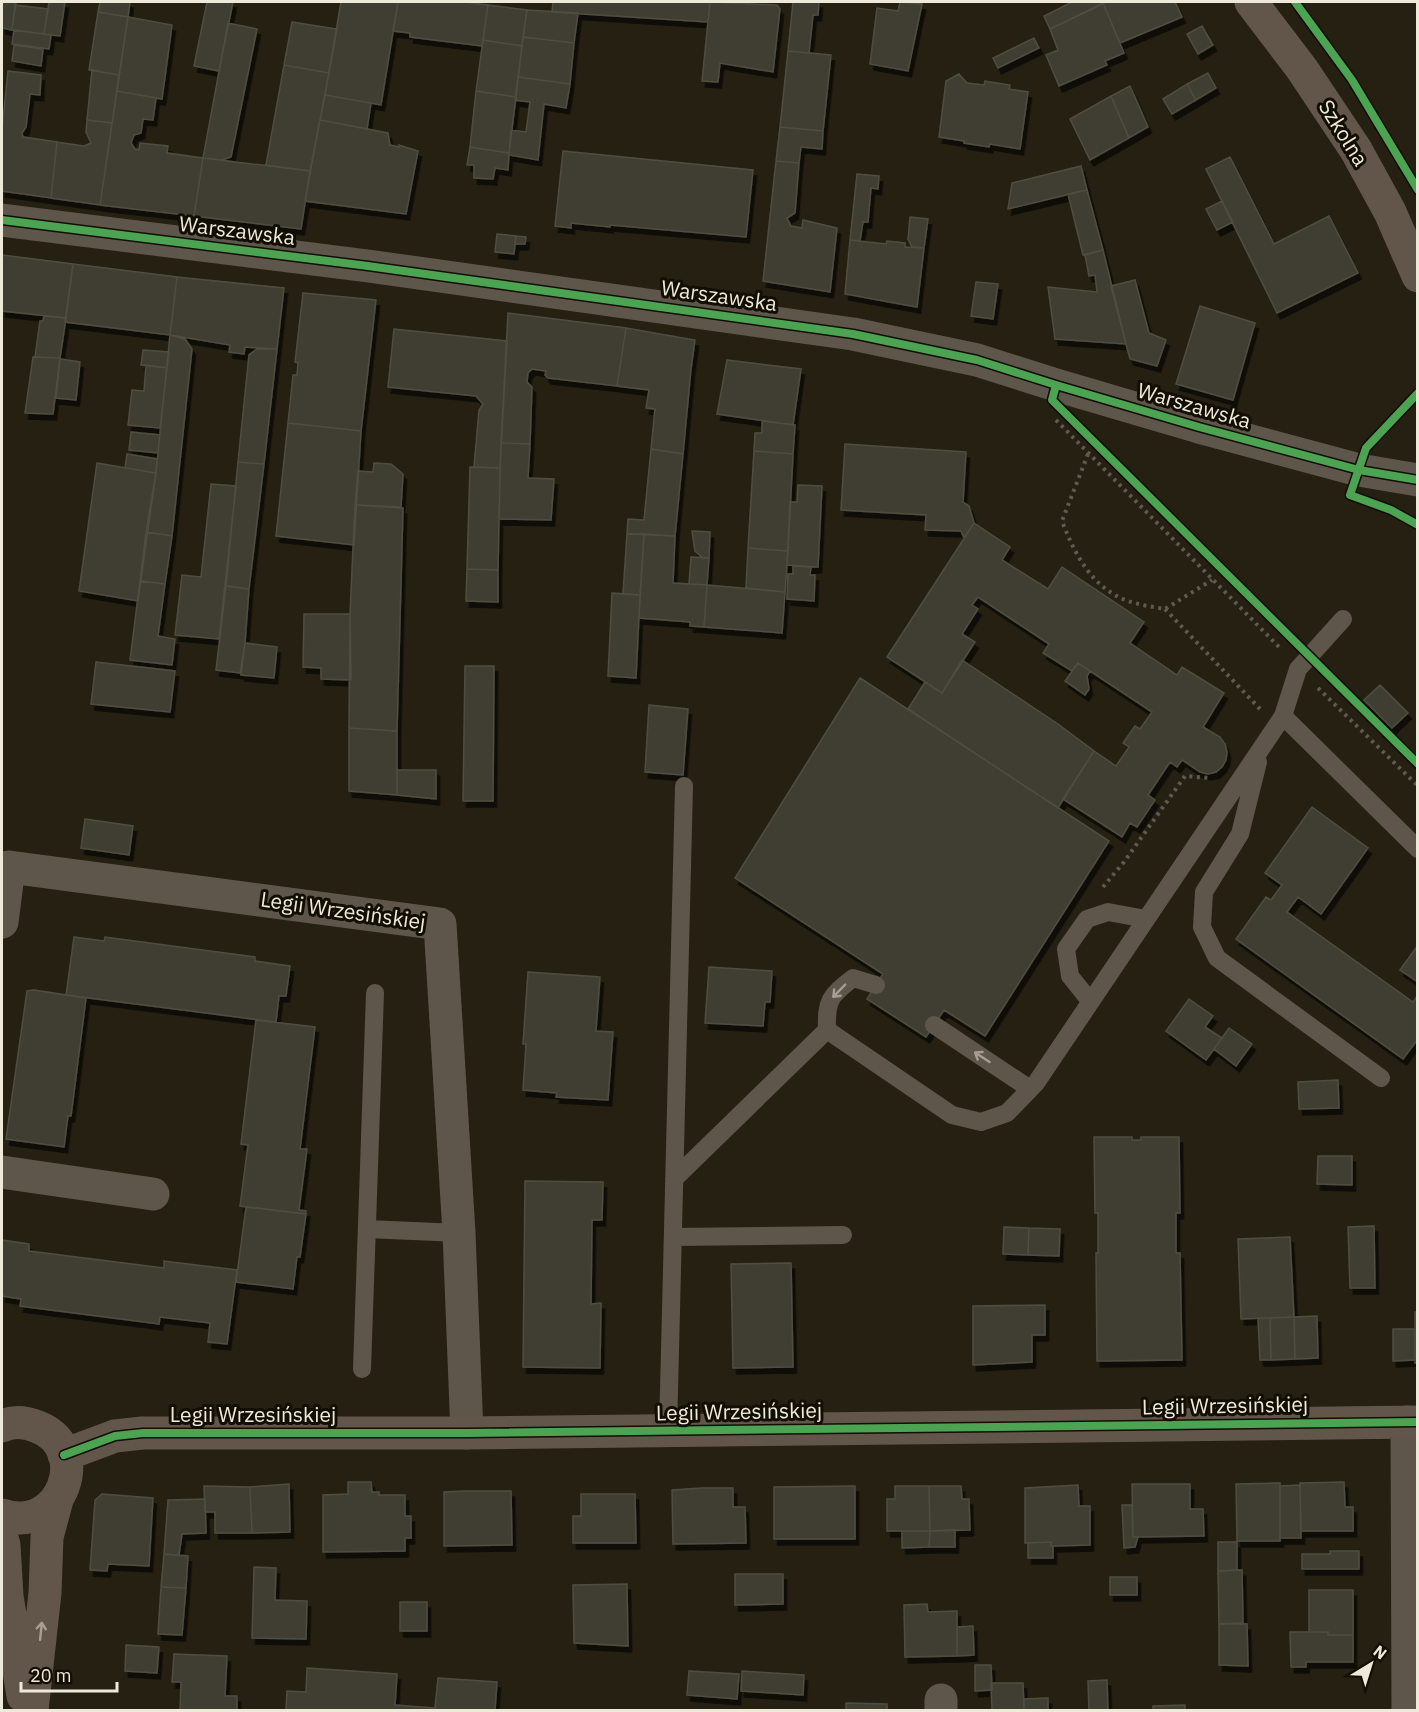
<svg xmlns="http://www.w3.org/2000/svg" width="1419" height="1712" font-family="'IBM Plex Sans',sans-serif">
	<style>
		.building { fill: #413e32; stroke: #504d41; stroke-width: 1.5; filter: url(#shadow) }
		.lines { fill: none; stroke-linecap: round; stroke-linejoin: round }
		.path { stroke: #60594f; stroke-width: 4; stroke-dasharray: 3 4.5; stroke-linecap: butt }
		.lane { stroke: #5e564a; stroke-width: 18 }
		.street { stroke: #5e564a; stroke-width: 33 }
		.secondary { stroke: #62564a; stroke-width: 33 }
		.cycleway-casing { stroke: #120e04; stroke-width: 11 }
		.cycleway { stroke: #4ca352; stroke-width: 8 }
		.oneway { stroke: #a6a092 }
		.oneway2 { stroke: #a8a092 }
		.labels { text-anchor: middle; stroke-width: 6; stroke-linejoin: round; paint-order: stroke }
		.street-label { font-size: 21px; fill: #efe9d9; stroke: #120e04 }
	</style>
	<defs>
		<filter id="shadow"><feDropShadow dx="3.5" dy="6" stdDeviation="0" flood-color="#0009"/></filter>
	</defs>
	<rect width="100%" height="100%" fill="#262012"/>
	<path class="building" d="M2,2H16L12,30L2,28Z
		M49,2H65L60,36L44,34Z
		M100,2H130L128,17L98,12Z
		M207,2H233L219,71L194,66Z
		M341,2H398L381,105L325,95Z
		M398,2H464L488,5L482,46L410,37V33L393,31Z
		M553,2H710L708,22L552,12Z
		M710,2L777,5L780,9L773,72L720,63L718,82L702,81Z
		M793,2H819L818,15H813L809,53L788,51Z
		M900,2L922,4L908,71L870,64L877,8L898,11Z
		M1072,2H1107L1050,29L1044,16Z
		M1107,2H1175L1182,17L1120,43L1103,3Z
		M1103,3L1124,53L1105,61L1107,65L1059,86L1046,55L1058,50L1050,29Z
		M15,5L48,9L44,34L12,30Z
		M488,5L527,10L522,46L483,40Z
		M527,10L578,13L574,43L523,37Z
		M98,12L128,17L119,75L89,70Z
		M128,17L172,25L162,99L117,91Z
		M292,22L337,29L329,73L284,65Z
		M228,23L257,29L231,157L222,160L203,158Z
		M1202,26L1213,45L1198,54L1187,34Z
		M14,30L51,35L49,49L12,44Z
		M523,37L574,43L570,84L518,77Z
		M1034,38L1039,48L998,68L993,58Z
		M483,40L522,46L516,97L476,91Z
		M14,45L43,49L41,66L12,61Z
		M788,51L831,55L823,131L780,127Z
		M284,65L329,73L310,171L266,165Z
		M92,70L119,75L112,123L87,120Z
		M8,71L41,75L40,95L30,94L26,127L22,133L23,137L57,142L51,198L2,191V130Z
		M1208,73L1216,88L1196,100L1187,84Z
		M959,74L967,83L984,85L985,81L1010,85L1009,89L1028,92L1020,149L990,144L989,147L964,143V141L939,137L946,81Z
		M518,77L570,84L566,108L544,104L538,160L509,155L511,130L526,132L530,102L515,100Z
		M1187,84L1196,100L1172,114L1163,99Z
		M1130,86L1148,127L1129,138L1111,96Z
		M117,91L156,98L153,120L143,119L141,133L134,135L131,143L135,149L139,150L140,143L168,146L167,153L203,158L194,216L100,205Z
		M476,91L516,97L509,153L470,147Z
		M325,95L371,103L367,129L320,120Z
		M1111,96L1129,138L1090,160L1070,119Z
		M87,120L112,123L100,205L51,198L57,142L84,146L91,143L86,132Z
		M320,120L388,133L390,145L399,147V145L418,151L406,214L305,201Z
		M780,127L823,131L822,149L801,147L799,163L776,161Z
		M470,147L509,153L508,170L495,168L493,179L474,178V165H467Z
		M563,151L753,170L746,237L610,225V227L571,223V228L555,226Z
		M1230,157L1274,244L1329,216L1358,273L1277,313L1206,169Z
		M203,158L310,171L301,229L194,216Z
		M776,161L799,163L795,213L787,218L791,226L802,228L803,220L837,228L830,292L763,281Z
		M1081,166L1087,190L1008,209L1012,183Z
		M857,174L879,176L878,189L871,188L868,222H863L860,241L850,240Z
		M1087,190L1103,250L1083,255L1068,194Z
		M1222,201L1233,222L1217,230L1206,209Z
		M910,217L928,219L924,248L912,247L908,239Z
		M497,234L516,236L514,254L495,252Z
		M516,236L526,237L525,244H515Z
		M850,240L886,244L887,241L905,243V247L924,248L917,307L845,294Z
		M1103,250L1126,344L1055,339L1048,287L1097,292L1095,275L1089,276L1085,255Z
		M2,255L73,264L66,318L2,311Z
		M73,264L177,277L170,335L65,322Z
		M177,277L284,288L277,349L245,347L244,354L229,352L230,345L170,335Z
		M1135,280L1149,333L1166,340L1157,366L1130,359L1126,344L1111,286Z
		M976,282L998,284L993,319L971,316Z
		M303,293L376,300L361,431L288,423L293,375H297L298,363L295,362Z
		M1200,306L1255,323L1233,400L1176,384Z
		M508,313L626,328L617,386L548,378L545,375L546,371L532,369L528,373L527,382L532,387L530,444L501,443Z
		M44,316L66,318L60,358L35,357L40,321H43Z
		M626,328L695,340L691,369L683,454L651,449L655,409L646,408L649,390L617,386Z
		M394,329L507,341L500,468L474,467L479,410L483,404L476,396L388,387Z
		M170,335L185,339L192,349L172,536L146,532L156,473Z
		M257,349H277L264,464L238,462L249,355Z
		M143,350L169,352L167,368L141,365Z
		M33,357L60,358L53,414L25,413Z
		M60,359L80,362L76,400L56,398Z
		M727,360L801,369L793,425L717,414Z
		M146,365L167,368L160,428L128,425L132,390L144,391Z
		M762,421L795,425L793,454L754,451L755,433H762Z
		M288,423L361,431L354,545L276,536Z
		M131,432L160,435L158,453L129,450Z
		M501,443L530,444L528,478L554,479L551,520L499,519Z
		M845,444L966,452L963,502L969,506L974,523L964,538L961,531L925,530L926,515L841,510Z
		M651,449L683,454L675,536L627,534L628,519L644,520Z
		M754,451L793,454L788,551L748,548Z
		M127,454L157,459L156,473L125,468Z
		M238,462L264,464L249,589L226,586Z
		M97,463L156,473L138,601L79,591Z
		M374,463L391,464L403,474L401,507L355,505L358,471L373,472Z
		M470,467L500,468L498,570L467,569Z
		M211,484L236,486L219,639L175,635L182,575L201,577Z
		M798,485L822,486L818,567L787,565L790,502H797Z
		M355,505L403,508L397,731L349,728L350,614Z
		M974,523L1010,547L1002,560L1048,589L1062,567L1144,622L1130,643L1177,675L1182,667L1224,693L1203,727L1220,737L1225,744L1227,752L1226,760L1222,767L1216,772L1208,774L1200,772L1182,760L1177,767L1170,762L1148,795L1155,800L1137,827L1130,823L1122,837L1063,799L1094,751L1116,766L1129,747L1123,743L1135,726L1140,729L1152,712L1078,663L1072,671L1043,653L1049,644L978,597L972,605L978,609L962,634L975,642L942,693L887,657Z
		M692,531L710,532L709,558H703L695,551Z
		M146,532L172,536L165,584L140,581Z
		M627,534H644L640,595L623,594Z
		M644,534L675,536L673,583L707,585L704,627L690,626V622L639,618Z
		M748,548L788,551L785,592L746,588Z
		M691,557L709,558L707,585L689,584Z
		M793,566L811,567L810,575H815L814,601L787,599L788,574H793Z
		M467,569L498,570V602L466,601Z
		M140,581L165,584L158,636L175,639L172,665L130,660Z
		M707,585L785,592L782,633L704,627Z
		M226,586L249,589L245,643L240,673L216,670Z
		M612,593L640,595L636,678L608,676Z
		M304,614H350L351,680L321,679V668L303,667Z
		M245,643L277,647L274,678L241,675Z
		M962,660L1058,724L1094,751L1058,808L908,709L925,682L942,693Z
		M96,662L175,671L170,712L91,704Z
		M1078,663L1090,671L1087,676L1089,689L1085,695L1065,681Z
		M465,666H494L493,801H463Z
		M860,678L1109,841L985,1036L944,1010L926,1037L867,999L883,974L735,878Z
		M1380,685L1408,713L1392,728L1364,700Z
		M649,705L688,709L683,775L645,772Z
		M349,728L397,731V795L349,791Z
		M397,770H436V799L397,795Z
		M1312,807L1368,848L1321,914L1298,897L1287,912L1413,1002L1418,995V1039L1403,1059L1236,939L1266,897L1271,900L1282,885L1265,873Z
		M85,819L133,826L129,855L81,848Z
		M74,937L104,941L105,937L255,957V961L290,966L286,996H279L276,1022L66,995Z
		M1418,945V982L1400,970Z
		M709,967L772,971L770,1002H765L763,1026L705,1023Z
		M528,972L600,977L596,1031L613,1032L608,1100L556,1097L557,1093L523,1090L526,1044H523Z
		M34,990L86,998L71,1116H68L64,1147L6,1139L27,991Z
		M1189,999L1213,1016L1205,1027L1222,1038L1206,1060L1166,1031Z
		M256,1020L315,1027L300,1149H307L299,1210L306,1211V1214L240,1206L248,1145L241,1144Z
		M1229,1028L1252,1044L1236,1066L1214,1049Z
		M1338,1080L1339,1108L1299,1109L1298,1082Z
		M1094,1137H1132V1140H1141V1137H1179L1180,1213H1176V1253H1180L1182,1360L1097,1361L1096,1253H1098V1213H1095Z
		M1318,1156H1352V1185L1317,1184Z
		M525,1181L603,1182L602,1220H592L591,1304L601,1303L600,1368L523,1367Z
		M246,1207L306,1214L300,1257H297L293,1289L236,1282Z
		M1374,1226L1375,1288H1350L1348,1227Z
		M1004,1227L1029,1228L1028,1255L1003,1254Z
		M1029,1228L1060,1229L1059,1256L1028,1255Z
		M1290,1237L1294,1317L1241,1319L1238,1239Z
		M2,1240L29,1244V1251L164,1268V1261L237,1270L227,1344L208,1342L210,1323L160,1317L159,1324L20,1306L21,1299L2,1296Z
		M791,1263L793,1367L733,1368L731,1264Z
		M1045,1305V1335H1032V1362L973,1365V1306Z
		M1415,1312H1418V1363H1415Z
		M1317,1316L1318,1358L1295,1359L1294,1317Z
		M1294,1317L1295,1359L1271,1360L1270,1318Z
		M1258,1318H1270L1271,1360H1260Z
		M1393,1329H1415V1360L1393,1361Z
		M348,1482H371L372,1492H379V1495H405V1516H411V1538H405V1551L323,1552V1495L348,1494Z
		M1344,1482L1345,1507H1353V1531H1301L1300,1483Z
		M1280,1483V1541H1237L1236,1484Z
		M289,1484L290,1532L252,1533L250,1487Z
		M1132,1484H1190V1509H1203L1204,1536L1133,1537Z
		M1078,1485L1079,1506H1090V1545L1053,1546H1051V1542L1025,1543V1488Z
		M1300,1485L1301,1538H1280V1486Z
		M204,1486L250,1487L252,1533H215V1512H205Z
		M855,1486V1539H774V1487Z
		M895,1486H929L930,1531H887V1499H895Z
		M929,1486H961L962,1499H969L970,1530L930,1531Z
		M702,1488H733V1507H745L746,1543L673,1544L672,1490Z
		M465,1491H511L512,1545L444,1546V1492Z
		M102,1494L153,1498L149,1566L108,1564L107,1571L90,1570L95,1500Z
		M581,1494H635L636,1543H573V1516H581Z
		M205,1499L206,1533L182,1534L179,1555L164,1554L168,1500Z
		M1122,1505H1132L1133,1537H1138L1135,1547L1124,1548Z
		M955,1530V1547H929L930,1531Z
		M902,1531H930L929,1547L902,1548Z
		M1051,1542V1546H1053V1558H1028V1543Z
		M1218,1542H1237V1570L1218,1571Z
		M1330,1551H1359V1569H1302V1554H1330Z
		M164,1554L188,1556L186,1588L161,1587Z
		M254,1567L276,1568L275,1600L307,1601L306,1639L252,1638Z
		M1242,1570L1243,1623L1219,1624L1218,1571Z
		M735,1574H783V1604L735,1605Z
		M1110,1577H1137V1595H1110Z
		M627,1584L628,1646L574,1643L573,1585Z
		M161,1587L186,1588L182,1635L158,1634Z
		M1309,1590H1353V1635H1328V1632H1309Z
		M400,1602H427V1631H400Z
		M927,1604L928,1612L957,1611V1656L905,1657L904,1605Z
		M1219,1624H1247L1248,1666L1219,1665Z
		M973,1626L974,1655L957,1656V1627Z
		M1290,1632H1328V1635H1353V1662H1306V1667H1291Z
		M126,1645L159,1647L157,1673L125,1671Z
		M174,1654L227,1656L225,1696H237V1710H180L181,1682H172Z
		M975,1665H991L992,1690L975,1691Z
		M307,1668L397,1674L395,1705L435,1708L438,1678L497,1682L495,1710H286L287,1691L306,1692Z
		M689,1671L739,1674L737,1699L687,1695Z
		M742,1671L804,1675L803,1695L741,1691Z
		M1107,1680L1108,1710H1089L1088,1681Z
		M991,1683H1023L1024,1710H992Z
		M1048,1698V1710H1024V1699Z
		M846,1703L887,1704V1710H846Z
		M1185,1705V1710H1153V1706Z"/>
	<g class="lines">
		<path class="path" d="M1056,420L1282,650
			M1088,454L1062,521C1075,555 1092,588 1128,601C1140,605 1153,607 1165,609L1212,580
			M1165,609L1260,709
			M1318,688L1418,786
			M1103,887L1124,862L1185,776L1209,778"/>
		<path class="lane" d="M1283,716L1418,849
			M1258,762L1240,834L1204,892L1202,927L1217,958L1381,1078
			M1090,1001L1070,976L1066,949L1087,919L1108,912L1146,919
			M934,1025L1030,1089
			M827,1030C826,1000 830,996 853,978L876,985
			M674,1179L827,1030L952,1115L981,1122L1007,1113L1036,1083L1283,716L1298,669L1343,619
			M367,1229L459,1233
			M673,1237L843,1235
			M362,1369L375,993
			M668,1431L684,786"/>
		<path class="street" d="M2,220L368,266L853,334L977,360L1056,385L1199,427L1359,470L1418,480
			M2,922L9,867L440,924L459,1233L467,1433
			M2,1172L153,1194
			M1407,1422L1408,1710
			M941,1710V1700"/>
		<path class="secondary" d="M1251,2L1302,69L1356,150L1390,212L1418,276
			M2,1426C13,1421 26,1422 38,1427C93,1449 62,1535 2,1515
			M64,1455L115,1436L143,1433H467L1418,1422
			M2,1538L4,1545L7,1596L23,1696
			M32,1710L45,1593L47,1537L57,1500"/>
		<defs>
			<path id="cycleway" d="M1295,2L1352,80L1418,190
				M2,220L368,266L853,334L977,360L1056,385L1199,427L1359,470L1418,480
				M1056,385L1052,400L1418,764
				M1418,393L1366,448L1350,495L1391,510L1418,525
				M64,1455L115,1436L143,1433H467L1418,1422"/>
		</defs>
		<use href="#cycleway" class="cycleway-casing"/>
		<use href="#cycleway" class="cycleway"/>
	</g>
	<defs><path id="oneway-shaft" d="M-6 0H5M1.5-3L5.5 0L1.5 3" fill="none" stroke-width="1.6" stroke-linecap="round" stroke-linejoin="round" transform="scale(1.5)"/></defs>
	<g class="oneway">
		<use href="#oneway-shaft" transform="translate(839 991) rotate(134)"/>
		<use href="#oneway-shaft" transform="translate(982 1057) rotate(-147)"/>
	</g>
	<use class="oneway2" href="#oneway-shaft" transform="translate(41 1631) rotate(-84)"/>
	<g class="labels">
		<g class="street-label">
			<text transform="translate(1343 133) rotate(58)" y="7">Szkolna</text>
			<text transform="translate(237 231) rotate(7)" y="7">Warszawska</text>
			<text transform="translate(719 296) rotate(8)" y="7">Warszawska</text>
			<text transform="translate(1194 406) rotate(16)" y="7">Warszawska</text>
			<text transform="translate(343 911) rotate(8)" y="7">Legii Wrzesińskiej</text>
			<text transform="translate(1225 1406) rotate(-1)" y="7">Legii Wrzesińskiej</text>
			<text transform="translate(739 1412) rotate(-1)" y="7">Legii Wrzesińskiej</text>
			<text x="253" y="1422">Legii Wrzesińskiej</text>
		</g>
	</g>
	<rect width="1419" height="1712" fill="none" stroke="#efe9d9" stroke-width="6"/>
	<g transform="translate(1371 1664) rotate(38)" stroke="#120e04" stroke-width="4.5" paint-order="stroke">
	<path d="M0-4.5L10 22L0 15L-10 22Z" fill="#efe9d9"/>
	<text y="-9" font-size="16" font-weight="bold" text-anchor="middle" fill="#efe9d9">N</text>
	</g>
	<path d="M21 1682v9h96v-9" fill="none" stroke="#efe9d9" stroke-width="3"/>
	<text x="30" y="1682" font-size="18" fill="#efe9d9" stroke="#120e04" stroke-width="4.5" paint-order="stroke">20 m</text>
</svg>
